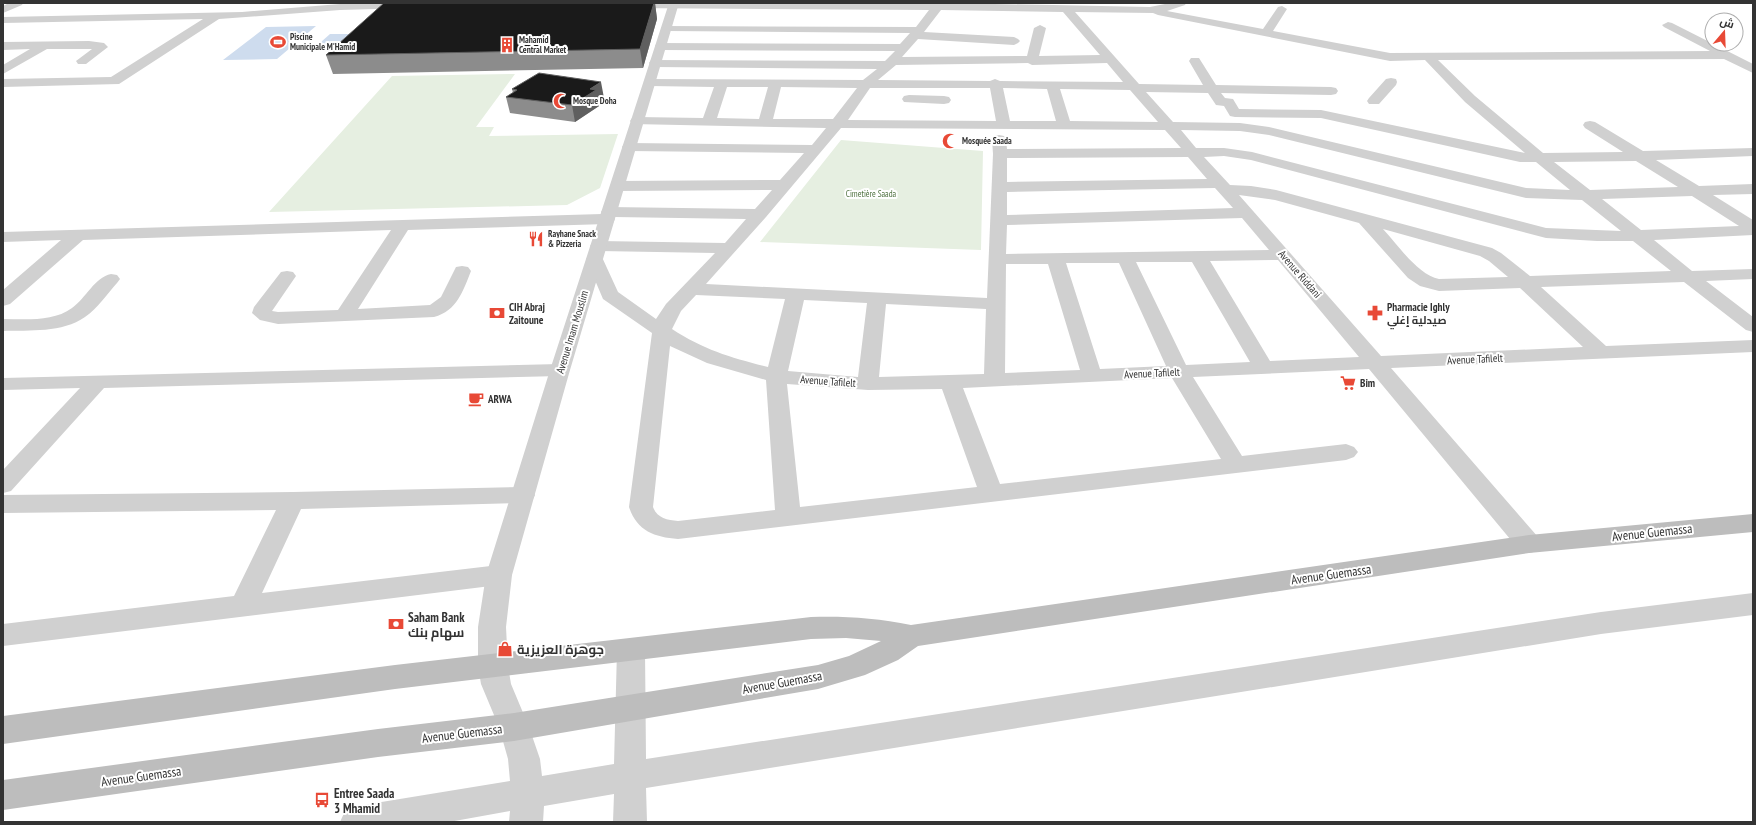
<svg xmlns="http://www.w3.org/2000/svg" width="1756" height="825" font-family="'PT Sans Narrow',Cairo,sans-serif">
	<style>
		.green { fill: #e6efe1 }
		.water { fill: #cedcee }
		.lines { fill: none; stroke-linecap: round; stroke-linejoin: round }
		.minor { fill: #d0d0d0; fill-rule: evenodd }
		.tertiary { fill: #d0d0d0; fill-rule: evenodd }
		.secondary { fill: #bdbdbd; fill-rule: evenodd }
		.wall { fill: #8c8c8c }
		.shaded-wall { fill: #5f5f5f }
		.building { fill: #1a1a1a; stroke: #5f5f5f }
		.labels { text-anchor: middle; stroke-width: 4; stroke-linejoin: round; paint-order: stroke }
		.far-poi-label { font-size: 9px; font-weight: bold; fill: #333; stroke: #fff; text-anchor: start }
		.far-park-label { font-size: 9px; fill: #4d703e; stroke: #fff }
		.street-label { font-size: 11px; fill: #333; stroke: #fff }
		.poi-label { font-size: 11px; font-weight: bold; fill: #333; stroke: #fff; text-anchor: start }
		.near-street-label { font-size: 13px; fill: #333; stroke: #fff }
		.near-poi-label { font-size: 13px; font-weight: bold; fill: #333; stroke: #fff; text-anchor: start }
	</style>
	<rect width="100%" height="100%" fill="#fff"/>
	<path class="green" d="M515,74L476,127H494L489,136L618,134L600,188L567,205L269,212L392,76Z
		M841,140L983,151L981,250L760,242Z"/>
	<path class="water" d="M316,26L277,59L223,60L266,27Z
		M330,34H354L337,49L312,50Z"/>
	<g class="lines">
		<path class="minor" d="M415,3L416,5L415,7L411,8L340,10L219,19L119,84L3,87V79L111,77L203,19L3,23V17L242,12L340,4Z
			M622,3H946L1150,7L1170,3H1186L1185,5L1167,11L1263,29L1278,7L1282,6L1287,9L1273,31L1390,53L1710,51L1664,27L1662,25L1668,22L1672,23L1753,64V73L1724,59L1438,60L1475,96L1543,153L1623,152L1585,128L1583,125L1585,122L1590,121L1595,122L1643,151L1753,148V156L1656,160L1699,186L1753,184V194L1713,195L1753,220V235L1654,240L1692,271L1753,269V279L1706,281L1753,317V332L1746,330L1684,282L1541,287L1606,346L1753,340V352L1391,368L1538,537L1542,544L1538,551L1529,553L1520,551L1369,369L1193,377L1242,456L1346,444L1354,447L1358,452L1354,457L1346,460L678,539C654,537 637,531 629,507L652,333L603,299L586,259L589,255L595,254L601,255L618,292L656,319L666,304L715,253L599,251L593,250L590,246L593,242L599,241L725,243L746,219L614,217L615,219L613,223L607,224L408,230L358,309L430,305L441,297L456,267L462,266L468,267L471,271C463,291 457,311 434,317L278,324L260,320L252,313L254,307L281,272L287,271L293,272L296,276L272,311L278,312L338,310L391,230L83,240L10,304L3,306V290L61,240L3,242V232L602,214L601,212L603,209L609,207L755,209L772,190L618,191L612,189L610,186L612,183L618,181L780,180L804,153L629,151L624,150L622,147L624,144L629,143L812,145L826,128L632,124L630,121L632,118L637,117L703,118L714,87L650,86L645,85L644,82L645,79L863,80L877,69L655,67L651,66L649,63L651,60L885,61L895,51L661,50L657,49L655,46L657,43L900,44L910,33L667,31L661,28L663,26L916,27L929,10L626,8L622,7L621,5ZM941,10L1063,12L1100,55L1039,56L1046,28L1040,25L1034,28L1027,56L902,57L918,39L1014,45L1018,43L1020,41L1018,39L1014,37L924,32ZM1075,12L1153,13L1158,15L1390,61L1425,60L1465,102L1525,153L1321,110L1239,109L1233,99L1225,98L1221,93L1331,95L1336,94L1338,91L1336,88L1331,87L1216,85L1199,58H1191L1189,61L1203,85L1139,84ZM1028,63L1032,65L1107,63L1123,82L1000,81L995,79L990,81L878,80L896,65ZM727,87H768L759,119L717,118ZM781,87L857,88L833,119H773ZM870,88H990L996,121L848,120ZM1003,88L1047,89L1056,121H1010ZM1060,89L1130,90L1158,122L1070,121ZM1146,92L1208,93L1216,105L1224,106L1230,116L1235,117L1321,118L1520,162H1536L1570,190L1526,188L1269,127L1240,123L1173,122ZM841,128L1165,130L1181,148L1007,149L1006,139L1004,136L999,135L994,136L992,139L993,154L987,298L706,284L766,217ZM1181,130L1240,131L1269,135L1526,198L1582,200L1621,231L1546,228L1252,152L1224,148H1196ZM1224,156L1251,160L1546,238L1597,241H1633L1671,271L1530,276L1501,253L1492,248L1276,190L1251,186L1230,185L1204,157ZM1188,157L1207,179L1007,182V158ZM1636,161L1678,187L1590,190L1554,162ZM1215,188L1233,208L1007,215V192ZM1239,195L1275,200L1359,223L1408,278L1420,286L1439,291L1520,288L1583,347L1381,356ZM1692,196L1739,226L1641,230L1602,199ZM1242,218L1269,250L1006,254L1007,225ZM1383,229L1480,256L1489,261L1508,277L1439,279C1418,275 1398,245 1383,229ZM1278,260L1359,357L1270,361L1210,261ZM1136,262H1192L1250,362L1186,365ZM1066,263H1119L1166,366L1100,369ZM1006,264H1048L1080,370L1005,373ZM696,295L785,299L768,367C732,358 704,350 672,329L681,311ZM804,300L867,303L858,377L788,371ZM886,304L986,309L984,374L879,377ZM670,346L707,363L766,380L775,510L678,521C667,520 657,518 653,507ZM1172,378L1221,459L1000,484L963,388ZM787,384L868,390L942,389L977,487L800,507Z
			M89,41L104,43L108,47L86,64H78L76,61L92,49H47L3,74V65L30,49L3,50V42Z
			M1391,78L1396,79L1397,82L1396,85L1379,104H1369L1367,101L1369,98L1386,79Z
			M909,95L944,96L949,97L951,100L949,103L944,104L904,102L902,99L904,96Z
			M111,274L117,275L120,279L117,283C107,294 98,308 85,317C62,333 30,330 3,331V319C26,319 53,322 72,308C86,298 95,277 111,274Z
			M560,364L567,366L570,370L567,374L560,376L104,388L11,491L3,493V470L80,388L3,390V378Z
			M523,487L532,489L535,495L532,501L523,503L301,509L262,593L499,565L508,568L512,575L508,582L499,585L3,646V624L234,596L276,510L3,513V495L293,492Z
			M1753,593V615L1601,634L646,788L647,822H613L614,794L544,806L543,822H509L510,811L449,822H340L345,811L357,806L510,781L508,759L499,727L481,684L478,666L483,657L493,654L503,657L508,666L511,684L529,727L540,759L542,776L614,764L617,650L621,642L631,638L641,642L645,650L646,759L1601,612Z"/>
		<path class="tertiary" d="M9,3H23L22,5L3,13V6Z
			M669,3H679L570,370L512,575L506,627L508,666L503,675L493,678L483,675L478,666V627L486,575L550,370Z"/>
		<path class="secondary" d="M1753,514V532L1529,553L918,646L898,660L865,675L818,689L514,741L378,757L3,810V780L378,729L514,713L818,665L849,656L881,641L846,638L811,639L395,689L3,744V716L395,665L811,617C845,616 877,618 911,625L1529,535Z"/>
	</g>
	<path class="wall" d="M384,3H655L657,19L643,68L333,74L326,55Z
		M512,89L604,98L598,102L599,106L575,122L510,113L506,97L513,93Z"/>
	<path class="shaded-wall" d="M654,3H655L657,19L643,68L640,49Z
		M601,82L604,98L598,102L599,106L575,122L572,105L590,89Z"/>
	<path class="building" d="M384,3H654L640,49L326,55Z
		M539,73L601,82L590,89L596,90L572,105L506,97L517,90L512,89Z"/>
	<defs>
		<symbol id="stadium-bare" viewBox="-9 -9 18 18"><path d="M0-5a6.5 5 0 1 0 0 10a6.5 5 0 1 0 0-10ZM-3.5-1.8h7v3.6h-7Z" fill="#e84936" stroke="#fff" stroke-width="2.5" paint-order="stroke"/></symbol>
		<symbol id="building-bare" viewBox="-9 -9 18 18"><path d="M-4-6H4V6H1V3H-1V6H-4ZM-2.5-4.3h1.7v1.8h-1.7ZM.8-4.3h1.7v1.8H.8ZM-2.5-1h1.7V.8h-1.7ZM.8-1h1.7V.8H.8Z" fill="#e84936" stroke="#fff" stroke-width="2.5" paint-order="stroke"/></symbol>
		<symbol id="mosque-bare" viewBox="-9 -9 18 18"><path d="M3.5-4.9A6 6 0 1 0 3.5 4.9A5 5 0 1 1 3.5-4.9Z" fill="#e84936" stroke="#fff" stroke-width="2.5" paint-order="stroke"/></symbol>
		<symbol id="restaurant-bare" viewBox="-9 -9 18 18"><path d="M-5-6h1v4h1v-4h1v4h1v-4h1v5L-1.5 .5V6h-2V.5L-5-1ZM5-6V6H3V1.5H1.5Q1.5-4 5-6Z" fill="#e84936" stroke="#fff" stroke-width="2.5" paint-order="stroke"/></symbol>
		<symbol id="bank-bare" viewBox="-9 -9 18 18"><path d="M-6-4H6V4H-6ZM0-2.3a2.3 2.3 0 1 0 0 4.6a2.3 2.3 0 1 0 0-4.6Z" fill="#e84936" stroke="#fff" stroke-width="2.5" paint-order="stroke"/></symbol>
		<symbol id="pharmacy-bare" viewBox="-9 -9 18 18"><path d="M-2-6h4v4h4v4h-4v4h-4v-4h-4v-4h4Z" fill="#e84936" stroke="#fff" stroke-width="2.5" paint-order="stroke"/></symbol>
		<symbol id="supermarket-bare" viewBox="-9 -9 18 18"><path d="M-6-5.5h2.5l.6 2H6L4.5 2H-2.5L-4.4-4H-6ZM-1.5 3.2a1.3 1.3 0 1 0 .1 0ZM3 3.2a1.3 1.3 0 1 0 .1 0Z" fill="#e84936" stroke="#fff" stroke-width="2.5" paint-order="stroke"/></symbol>
		<symbol id="cafe-bare" viewBox="-9 -9 18 18"><path d="M-5.5-4.5H6V0H3Q3 3.5 0 3.5H-2.5Q-5.5 3.5-5.5 0ZM3-3.2v2h1.7v-2ZM-6 4.5H4V6H-6Z" fill="#e84936" stroke="#fff" stroke-width="2.5" paint-order="stroke"/></symbol>
		<symbol id="shop-bare" viewBox="-9 -9 18 18"><path d="M-5-2.5h2.3a2.7 3.5 0 0 1 5.4 0H5L5.5 6h-11ZM-1.5-2.5h3a1.5 2.3 0 0 0-3 0Z" fill="#e84936" stroke="#fff" stroke-width="2.5" paint-order="stroke"/></symbol>
		<symbol id="bus-bare" viewBox="-9 -9 18 18"><path d="M-5-6H5V4H4V6H2V4H-2V6H-4V4H-5ZM-3.5-4V0h7V-4ZM-3.5 1.2v1.5H-2V1.2ZM2 1.2v1.5H3.5V1.2Z" fill="#e84936" stroke="#fff" stroke-width="2.5" paint-order="stroke"/></symbol>
	</defs>
	<g fill-rule="evenodd">
		<use href="#stadium-bare" x="267" y="31" width="22" height="22"/>
		<use href="#building-bare" x="496" y="34" width="22" height="22"/>
		<use href="#mosque-bare" x="550" y="90" width="22" height="22"/>
		<use href="#mosque-bare" x="939" y="130" width="22" height="22"/>
		<use href="#restaurant-bare" x="525" y="228" width="22" height="22"/>
		<use href="#bank-bare" x="486" y="302" width="22" height="22"/>
		<use href="#pharmacy-bare" x="1364" y="302" width="22" height="22"/>
		<use href="#supermarket-bare" x="1337" y="372" width="22" height="22"/>
		<use href="#cafe-bare" x="465" y="388" width="22" height="22"/>
		<use href="#bank-bare" x="385" y="613" width="22" height="22"/>
		<use href="#shop-bare" x="494" y="638" width="22" height="22"/>
		<use href="#bus-bare" x="311" y="789" width="22" height="22"/>
	</g>
	<g class="labels">
		<g class="far-poi-label">
			<text x="290" y="40">Piscine<tspan x="290" dy="10">Municipale M'Hamid</tspan></text>
			<text x="519" y="43">Mahamid<tspan x="519" dy="10">Central Market</tspan></text>
			<text x="573" y="104">Mosque Doha</text>
			<text x="962" y="144">Mosquée Saada</text>
			<text x="548" y="237">Rayhane Snack<tspan x="548" dy="10">&amp; Pizzeria</tspan></text>
		</g>
		<g class="far-park-label">
			<text x="871" y="197">Cimetière Saada</text>
		</g>
		<g class="street-label">
			<text transform="translate(1300 274) rotate(49)" y="4">Avenue Riddani</text>
			<text transform="translate(572 332) rotate(-73)" y="4">Avenue Imam Mouslim</text>
			<text transform="translate(1475 359) rotate(-3)" y="4">Avenue Tafilelt</text>
			<text transform="translate(1152 373) rotate(-3)" y="4">Avenue Tafilelt</text>
			<text transform="translate(828 381) rotate(4)" y="4">Avenue Tafilelt</text>
		</g>
		<g class="poi-label">
			<text x="509" y="311">CIH Abraj<tspan x="509" dy="13">Zaitoune</tspan></text>
			<text x="1387" y="311">Pharmacie Ighly<tspan x="1387" dy="13">صيدلية إغلي</tspan></text>
			<text x="1360" y="387">Bim</text>
			<text x="488" y="403">ARWA</text>
		</g>
		<g class="near-street-label">
			<text transform="translate(1652 532) rotate(-6)" y="5">Avenue Guemassa</text>
			<text transform="translate(1331 574) rotate(-8)" y="5">Avenue Guemassa</text>
			<text transform="translate(782 682) rotate(-10)" y="5">Avenue Guemassa</text>
			<text transform="translate(462 733) rotate(-7)" y="5">Avenue Guemassa</text>
			<text transform="translate(141 776) rotate(-8)" y="5">Avenue Guemassa</text>
		</g>
		<g class="near-poi-label">
			<text x="408" y="622">Saham Bank<tspan x="408" dy="15">سهام بنك</tspan></text>
			<text x="517" y="654">جوهرة العزيزية</text>
			<text x="334" y="798">Entree Saada<tspan x="334" dy="15">3 Mhamid</tspan></text>
		</g>
	</g>
	<rect width="1756" height="825" fill="none" stroke="#333333" stroke-width="8"/>
	<g transform="translate(1724 32) rotate(19)"><circle r="19" fill="#ffffff" stroke="#adadad"/>
	<path d="M0-3L7 15L0 10L-7 15Z" fill="#e84936"/>
	<text y="-6" font-size="11" font-weight="bold" text-anchor="middle" fill="#333333">ش</text>
	</g>
</svg>
